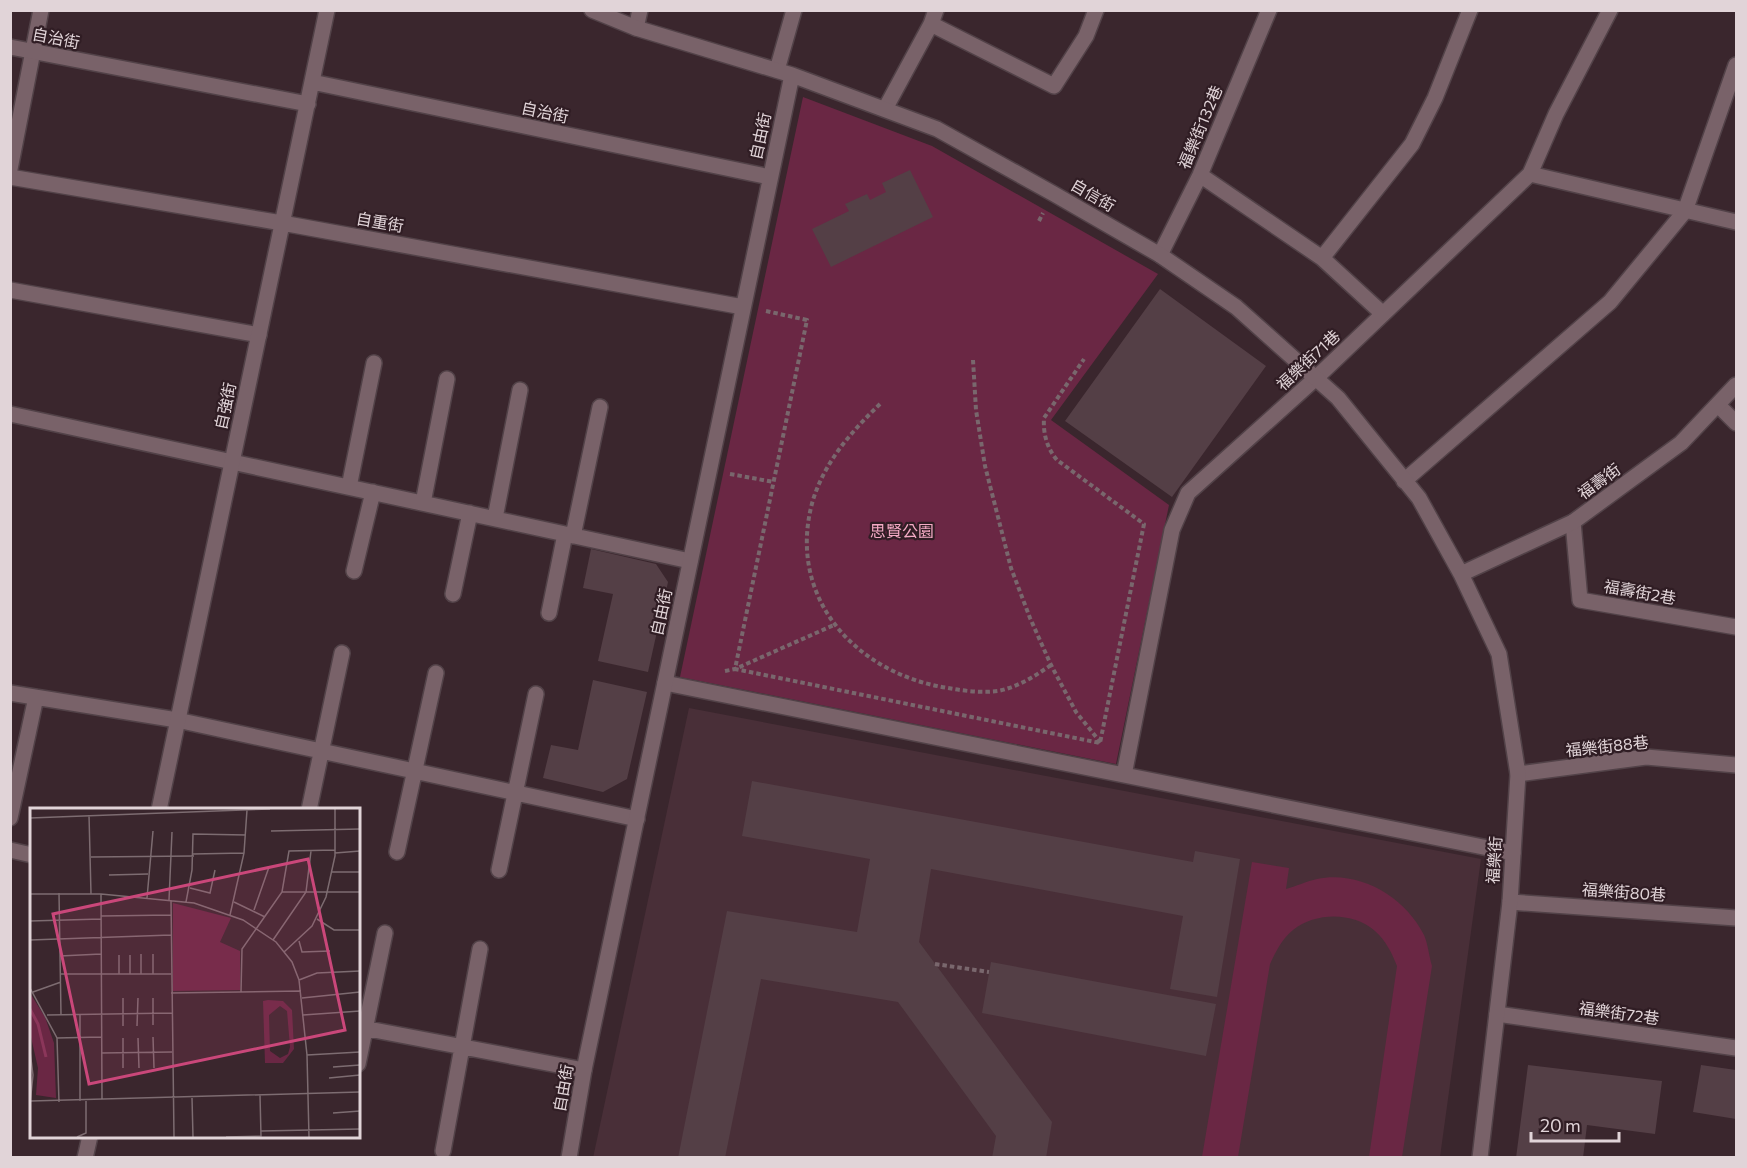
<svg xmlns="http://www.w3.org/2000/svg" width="1747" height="1168" font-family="Commissioner,'Noto Sans TC',sans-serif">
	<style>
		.built { fill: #492f38 }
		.green { fill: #6a2744 }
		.building { fill: #543f46 }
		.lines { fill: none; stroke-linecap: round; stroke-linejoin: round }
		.service-casing { stroke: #524248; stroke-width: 18 }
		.minor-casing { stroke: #524248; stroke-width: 18 }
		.path { stroke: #79676d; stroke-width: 4; stroke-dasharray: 4.5 3; stroke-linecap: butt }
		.service { stroke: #796269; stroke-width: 15 }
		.minor { stroke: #796269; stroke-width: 15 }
		.labels { text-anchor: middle; stroke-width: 4.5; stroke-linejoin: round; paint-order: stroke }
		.street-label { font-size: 16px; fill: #e1d4d8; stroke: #301d24 }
		.park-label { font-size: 16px; fill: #f4aac4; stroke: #301d24 }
		.inset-river { fill: none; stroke: #8b365a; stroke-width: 3 }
		.inset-road { fill: none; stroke: #7d6c71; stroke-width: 1.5 }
		.view { fill: #ca477a; fill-opacity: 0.15; stroke: #ca477a; stroke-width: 3 }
		.inset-edge { fill: none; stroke: #e1d4d8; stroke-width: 3 }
	</style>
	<rect width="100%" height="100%" fill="#3a262d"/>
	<path class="built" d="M689,708L1481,859L1440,1157L593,1158Z"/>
	<path class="green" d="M803,97L932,146L1158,274L1051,420L1169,505L1116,764L680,677Z
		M1252,862L1289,868L1286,889C1297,886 1307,881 1317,879C1360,870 1405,897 1424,935C1428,944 1429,956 1432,966L1402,1157H1369L1397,966C1392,953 1386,941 1375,931C1353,912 1316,912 1293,930C1282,939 1276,951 1270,964L1238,1157H1202Z"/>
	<path class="building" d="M910,170L933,217L831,267L812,229L849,211L845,204L867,194L870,200L886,192L882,183Z
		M1160,289L1266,366L1172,497L1065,421Z
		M591,549L656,564L668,582L648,672L598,661L613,594L583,588Z
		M593,680L647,692L627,779L603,792L543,778L551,745L578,750Z
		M752,781L1193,862L1195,851L1240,859L1217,997L1170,989L1183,916L931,869L919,942L1052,1122L1046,1158H992L996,1136L898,1002L761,979L725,1158H678L727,911L857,932L870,859L742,836Z
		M991,962L1216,1004L1206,1056L982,1013Z
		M1528,1065L1662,1081L1655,1134L1587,1125L1583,1158H1516Z
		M1701,1065L1736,1070V1119L1693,1112Z"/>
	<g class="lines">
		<defs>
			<path id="service" d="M931,24L1054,86L1086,36L1096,10
				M636,28L640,10
				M777,70L794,10
				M885,109L931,24L936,10
				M10,169L41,10
				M1530,174L1736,222
				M1200,175L1322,258L1383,314
				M1160,255L1200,175L1269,10
				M1322,258L1412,144L1435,98L1470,10
				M10,290L259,335
				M1718,405L1736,423
				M10,414L690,561
				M1404,481L1610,302L1685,211L1736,65
				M349,487L374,363
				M423,503L447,379
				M495,518L520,390
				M1573,522L1580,600L1736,627
				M573,536L600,407
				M354,571L373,492
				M453,594L470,513
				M549,613L565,534
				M665,683L1513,853
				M10,693L177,720L637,819
				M1518,774L1646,757L1736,765
				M1124,775L1172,530L1188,493L1316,378L1530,174L1556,114L1610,10
				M309,810L342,653
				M10,818L36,697
				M10,850L32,855
				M397,852L436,673
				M499,870L536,694
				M1510,902L1736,918
				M1497,1014L1736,1048
				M358,1027L584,1070
				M358,1064L385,933
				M443,1151L480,949"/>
			<path id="minor" d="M592,10L636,28L792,75L937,129L1054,194L1160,255L1236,307L1338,398L1419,498L1461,574L1499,654L1518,774L1510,902L1480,1158
				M10,47L308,104
				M312,82L770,177
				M10,177L282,223L743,307
				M1461,574L1573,522L1681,443L1736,385
				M159,810L327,10
				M85,1158L90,1136
				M569,1158L584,1070L792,75"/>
		</defs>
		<use href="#service" class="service-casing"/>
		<use href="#minor" class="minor-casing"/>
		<path class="path" d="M1039,221L1043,213
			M766,311L807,320L735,669L1100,743L1144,524L1057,460C1047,448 1043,434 1044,418L1084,359
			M973,360L976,410L985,466L1011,568L1030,618L1051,665L1076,712L1101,743
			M880,404C852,431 825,461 813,500C785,597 856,674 948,688C964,691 982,693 998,691C1018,687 1035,676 1051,665
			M730,474L774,482
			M725,671L735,669L834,625
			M935,964L989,972"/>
		<use href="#service" class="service"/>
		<use href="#minor" class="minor"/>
	</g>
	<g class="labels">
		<g class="street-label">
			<text transform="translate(56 38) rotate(11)" y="6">自治街</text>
			<text transform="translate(545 112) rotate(12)" y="6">自治街</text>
			<text transform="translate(1200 127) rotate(-67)" y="6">福樂街132巷</text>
			<text transform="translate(760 136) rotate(-78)" y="6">自由街</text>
			<text transform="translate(1093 195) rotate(30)" y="6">自信街</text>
			<text transform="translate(380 222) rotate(10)" y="6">自重街</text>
			<text transform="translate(1308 360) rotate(-43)" y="6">福樂街71巷</text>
			<text transform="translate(225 406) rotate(-78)" y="6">自強街</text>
			<text transform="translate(1599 481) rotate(-36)" y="6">福壽街</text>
			<text transform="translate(1640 592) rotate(10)" y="6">福壽街2巷</text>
			<text transform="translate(661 612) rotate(-78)" y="6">自由街</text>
			<text transform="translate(1607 746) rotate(-6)" y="6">福樂街88巷</text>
			<text transform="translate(1494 860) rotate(-86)" y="6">福樂街</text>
			<text transform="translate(1624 892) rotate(4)" y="6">福樂街80巷</text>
			<text transform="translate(1619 1013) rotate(8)" y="6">福樂街72巷</text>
			<text transform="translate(563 1088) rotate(-80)" y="6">自由街</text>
		</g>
		<g class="park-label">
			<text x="902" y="537">思賢公園</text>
		</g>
	</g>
	<g transform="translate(30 808)">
		<rect width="330" height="330" fill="#3a262d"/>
		<path d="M143,95L201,110L190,134L210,143V182L143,183ZM0,185L15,209L24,235L26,290L6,287L8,260L0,225ZM238,192L253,193L262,202L264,241L253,255H235L233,193ZM250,198L257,203L260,239L258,246L250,250L240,243L239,207Z" fill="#6a2744" fill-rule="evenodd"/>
		<path class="inset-river" d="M0,201L8,216L16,249"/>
		<path class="inset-road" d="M59,7L61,86M0,10L240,1M241,23L330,21M305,45L330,43M163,46L214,45M61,49L164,48M302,64H330M79,67L118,66M160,80L180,85L185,62M252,84H330M29,85L31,207M0,86H71L164,95L213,112L246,134L262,154L269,172L277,247L279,329M71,86L72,292M117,90L123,23M139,92L142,24M141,92L144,329M156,94L162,62L163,26L216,27M204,94L235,109M224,102L239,59M200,107L214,45L217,2M71,108L141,107M287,111L304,122H330M0,113L71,111M0,132L141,127M243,132L276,84L281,43M269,133L272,144L300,143M254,144L282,118L296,89L305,48V1M111,146V166M123,146V166M89,147V166M100,147V166M30,148L71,146M31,166H141M269,172L287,165L330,163M0,180L27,230L29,294M3,184L31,174M211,184L212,141L252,84L259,43L305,42M141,185L271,183M93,190V218M123,190V217M272,190L330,184M17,207L142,205M273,207L330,203M107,218L108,190M123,229L124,260M27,230L71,229M93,230V260M108,230L109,260M0,243L3,267L0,296M71,245L142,244M277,247L330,244M303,259L330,257M299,270L330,267M162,290L163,329M1,293L330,284M50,293V206M303,305L330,303M231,323L330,321M47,329L56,325V293M196,329L231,328L230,287"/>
		<path class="view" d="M278,51L315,222L59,276L23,106Z"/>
		<rect width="330" height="330" class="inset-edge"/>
	</g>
	<rect width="1747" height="1168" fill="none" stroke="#e1d4d8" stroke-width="24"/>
	<path d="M1531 1132v9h88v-9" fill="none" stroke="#e1d4d8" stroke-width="3"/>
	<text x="1540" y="1132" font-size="18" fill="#e1d4d8" stroke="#301d24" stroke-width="4.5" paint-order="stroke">20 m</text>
</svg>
